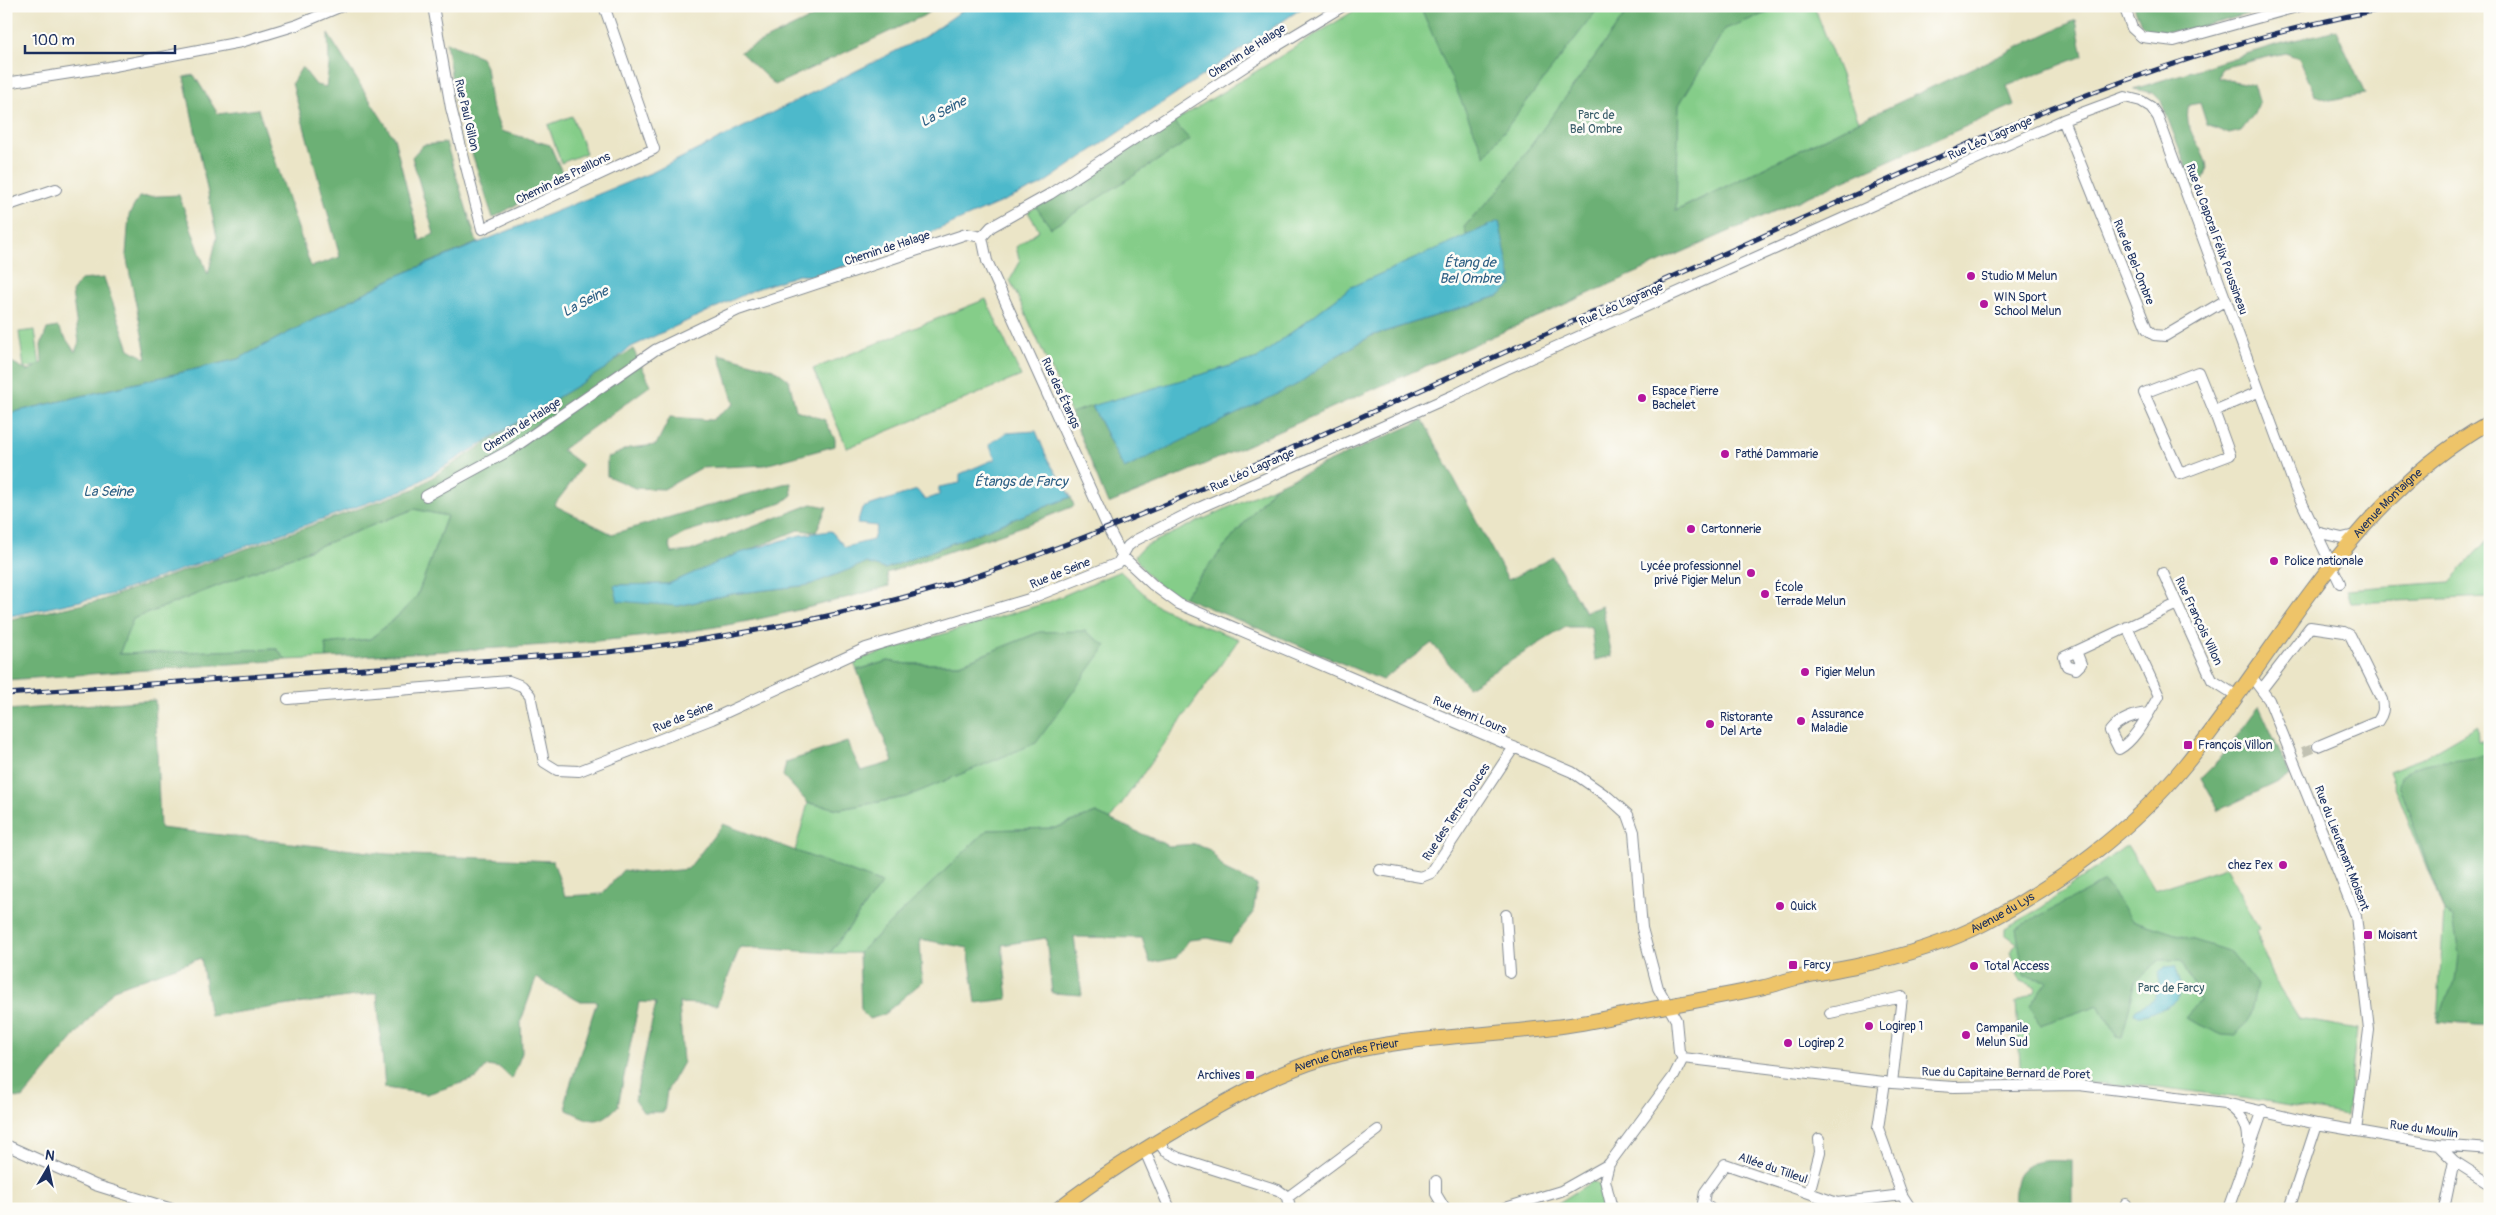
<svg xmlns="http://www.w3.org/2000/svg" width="2496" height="1215" font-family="Pangolin,sans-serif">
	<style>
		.green { fill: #85cd89; stroke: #507e74 }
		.forest { fill: #6cb075; stroke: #44706a }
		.water { fill: #4eb9cb; stroke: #347494 }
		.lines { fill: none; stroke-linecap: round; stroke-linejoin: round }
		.minor-tunnel { stroke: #c1c1b2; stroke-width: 10; stroke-dasharray: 10 5; stroke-linecap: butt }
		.minor-casing { stroke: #838a92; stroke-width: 12 }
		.major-casing { stroke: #838a92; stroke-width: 16 }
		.minor { stroke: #fff; stroke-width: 10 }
		.major { stroke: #eec469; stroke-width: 14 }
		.rail-casing { stroke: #1b2f5e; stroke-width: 5 }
		.rail { stroke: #fdfcf7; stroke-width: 3; stroke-dasharray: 9; stroke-linecap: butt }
		.poi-dot { fill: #b5179e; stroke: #fdfcf7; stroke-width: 2 }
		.labels { text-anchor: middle; stroke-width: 5; stroke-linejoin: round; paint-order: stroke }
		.street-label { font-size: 12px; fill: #1b2f5e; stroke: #fdfcf7 }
		.park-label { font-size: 12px; fill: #3b5e6b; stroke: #fdfcf7 }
		.poi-label { font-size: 12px; fill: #1b2f5e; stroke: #fdfcf7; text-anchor: start }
		.water-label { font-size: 14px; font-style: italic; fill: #2d5f84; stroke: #fdfcf7 }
	</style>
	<rect width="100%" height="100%" fill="#fdfcf7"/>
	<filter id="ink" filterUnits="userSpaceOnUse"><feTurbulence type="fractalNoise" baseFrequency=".02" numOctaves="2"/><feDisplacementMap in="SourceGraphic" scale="10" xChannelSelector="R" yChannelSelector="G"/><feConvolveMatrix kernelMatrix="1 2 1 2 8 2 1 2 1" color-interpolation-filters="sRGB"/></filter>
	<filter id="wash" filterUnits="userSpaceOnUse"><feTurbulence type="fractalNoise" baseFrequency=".0096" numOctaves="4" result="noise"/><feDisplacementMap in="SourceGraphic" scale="20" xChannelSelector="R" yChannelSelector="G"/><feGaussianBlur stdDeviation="1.12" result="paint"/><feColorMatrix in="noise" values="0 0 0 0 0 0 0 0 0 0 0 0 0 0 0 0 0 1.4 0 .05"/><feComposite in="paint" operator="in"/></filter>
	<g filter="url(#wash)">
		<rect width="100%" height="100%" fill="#ebe5c7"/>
		<path class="green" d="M1362,6H1814L1859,121L1549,273L1499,190L1464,227L1467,236L1351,287L1258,358L1071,413L1010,280L1020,262L1016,247L1039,230L1028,212Z
			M572,116L586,153L561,163L548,125Z
			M986,299L1021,376L847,448L813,369Z
			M35,330L40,366L24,368L19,332Z
			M1275,486L1183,597C1163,594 1143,573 1135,556L1143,547Z
			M414,509L447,516L417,596L399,615L370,639L326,644L327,658L286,660L277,649L119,654L133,619Z
			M2490,537V597L2351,603L2347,589L2449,582Z
			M1120,571L1156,605L1182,618L1239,639L1110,820L1096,813L1055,828L987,830L859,953H830L882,883L795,851L808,803L840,809L906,797L1040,632L960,664H907L888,661L857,670L853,661L1046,603Z
			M2477,726L2478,741H2490V1026L2437,1022L2444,912L2389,771L2422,758Z
			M2127,845L2155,890L2226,867L2259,929L2256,931L2272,976L2299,1019L2357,1029L2347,1116L2248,1099L2159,1087L2021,1079L2016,1002L2035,992L2036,987L2020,981L2010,952L2017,943L2005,934V928L2041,908Z
			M1593,1181L1601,1186L1607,1209H1516L1555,1205Z"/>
		<path class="forest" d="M828,6H938L923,16L775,85L740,52L811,18Z
			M1420,6H1600L1485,156Z
			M1631,6H1785L1725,29L1679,105L1676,211L1859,121L2076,20L2083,56L2007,86L2014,105L1178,476L1108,504L1071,413L1092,406L1124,469L1335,357L1371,336L1499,296V221L1467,236L1464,227L1499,190Z
			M2134,6H2274C2245,14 2173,40 2148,29C2140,26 2137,14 2134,6Z
			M2336,30L2365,94L2329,100L2315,95L2299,58L2285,53L2221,68L2218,78L2254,85L2259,101L2254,114L2241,131L2229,134L2207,125L2200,103L2189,105C2180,136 2215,154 2205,176C2203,181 2198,185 2195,189L2161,101L2153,93L2134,89L2275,45Z
			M328,34L394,138L420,241L434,234L412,157L423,145L446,143L477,243L397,276L238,359L6,414V359L28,371L42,363L41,345L47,329L58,327L75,352L79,342L72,292L81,280L104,278L129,349L147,359L126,255L129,215L139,197L179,195L208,275L217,237L184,77L194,75L218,114L258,109L311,267L340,257L292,83L302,67L316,85L326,87L329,65Z
			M446,42L481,57L486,67L491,104L501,131L550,145L564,177L493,218L455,101Z
			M1174,122L1190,140L1051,228L1036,207Z
			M633,349L651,385L562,450L582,465L568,487L554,505L612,534L783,484L791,483L792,495L782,503L686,532L669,543L672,553L690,551L812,504L827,507L816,532L798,530L668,584L615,585L678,606L731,594L809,585L866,562L885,569L1071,497L1074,506L1026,525L887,573L889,586C822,605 752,623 682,632C565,647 446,650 327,658L325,644L370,639L399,615L417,596L447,516L414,509L133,619L119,654L277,649L286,660L6,680V620L99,601L414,489Z
			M719,354L774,369L789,380L796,410L825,420L835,439V446L765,465L701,468L664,489L635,488L607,476V458L629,448L656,445L670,417L712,420L734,404Z
			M1423,420L1508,580L1553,557L1585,612L1602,606L1612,656L1595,660L1591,627H1566L1468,687L1432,643L1382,680L1183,597L1275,486Z
			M1085,631L1106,646L1036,743L906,797L840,809L808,803L783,776L786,762L847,742L861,771L893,762L857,670L888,661L907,664H960L1040,632Z
			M155,700L160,828L387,854L553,861L565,896L602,894L623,870L648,873L688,869L723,824L882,883L830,953L740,947L717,1005L679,1003L683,1062L667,1091L664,1112H643L635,1100L656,1003L639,1002L618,1106C598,1127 591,1121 567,1110L566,1098L597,1001H579L536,978L521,1021L522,1053L512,1079L500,1068L487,1066L477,1078L427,1094L385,1088L377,993L210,1016L201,958L114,989L23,1098L6,1097V710Z
			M2259,706L2291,776L2219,810L2201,778L2220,759Z
			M2490,753V1026L2437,1022L2444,1001L2456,981L2459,955L2453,917L2444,912L2399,784L2401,776C2424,757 2445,764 2471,758C2478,757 2483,754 2490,753Z
			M1096,813L1169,846L1195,844L1210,850L1225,870L1257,885L1253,914L1229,943L1208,938L1189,940L1176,958L1150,963L1142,938L1074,937L1082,995L1052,993L1046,938L1002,945L1008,999L976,1003L968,948L920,939L922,982L883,1015L869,1019L861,1011L859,953L987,830L1055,828Z
			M2104,882L2132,920L2231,952L2257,985L2249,1020L2235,1036L2222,1035L2185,1018L2200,1001L2181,960H2160L2136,980L2122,1038L2117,1037L2099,1005L2040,1025L2030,1005L2048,981L2024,976L2016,928Z
			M2072,1161V1209H2050L2014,1202C2015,1194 2015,1181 2019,1174C2030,1157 2055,1161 2072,1161Z"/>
		<path class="water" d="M969,6H1305L1041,185L881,254L815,276L798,275L756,289L629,348L606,368L409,488L113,594L6,617V414L238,359L397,276L653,172L924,37Z
			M1499,221L1512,285L1499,296L1371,336L1335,357L1298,384L1124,469L1092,406L1258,358L1351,287Z
			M1036,431L1048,460L1071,497L885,569L866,563L809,585L731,594L678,606L618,601L614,585L668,584L737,554L800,535L831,531L845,547L873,540L877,526L857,524L862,508L917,490L925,500L939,495V487L960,483V474L995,459L989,444L1006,433Z
			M2175,966C2184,990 2184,1001 2158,1010C2150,1013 2143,1017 2134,1014L2136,1009C2160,997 2157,998 2159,973L2165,967Z"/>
	</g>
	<g filter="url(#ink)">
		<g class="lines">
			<path class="minor-tunnel" d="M2303,752L2318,746"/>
			<defs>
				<path id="minor" d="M433,6L451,108L482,229L654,149L604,6
					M2124,6L2132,28L2142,37L2174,41L2300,6
					M6,83L109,67L241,42L297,25L342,6
					M2063,120L2147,329L2154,335L2165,336L2226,300
					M6,206L56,189
					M982,237L987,261L1108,528L1123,557L1153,585L1179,604L1572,772L1608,797L1628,815L1634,832L1642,928L1658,988L1676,1020L1679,1052L1683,1058
					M982,237L991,227L1050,194L1270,50L1343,6
					M2214,411L2230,455L2180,474L2144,393L2198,372L2214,411L2258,392
					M426,496L512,449L655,350L738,310L966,234L982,237
					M2316,532L2342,538L2355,535
					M2163,573L2212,680L2237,696
					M2127,627L2159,696C2148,713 2137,739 2119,749L2110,731C2118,720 2135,714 2148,713
					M2076,651L2081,664L2076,669L2067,666L2064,657L2177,604
					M2251,676L2269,700L2356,916L2369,1030L2356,1131
					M2262,689L2310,627L2344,632L2350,635L2382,700C2384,709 2383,714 2378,721L2318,746
					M288,699L509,681L522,686L530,695L544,762L557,770L579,771L712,719L866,648L1029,599L1118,563L1128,546L1136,540L1201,507L1454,395L1495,374L2063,120L2125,97L2141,101L2151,107L2158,117L2296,490L2340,583
					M1380,870L1421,877L1431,873L1514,747
					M1506,915L1510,973
					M1830,1013L1902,997L1892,1083
					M1683,1058L1892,1083L1954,1087L2079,1085L2225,1103L2317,1124L2438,1145L2490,1149
					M1885,1082L1878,1128L1902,1195L1911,1209
					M2228,1105C2242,1115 2249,1125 2248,1143
					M1819,1139L1820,1152L1809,1193L1837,1203L1902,1195
					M1158,1141L1165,1151L1179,1158L1278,1190L1288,1197L1290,1209
					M6,1145L95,1185L172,1209
					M2438,1145L2454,1161L2490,1184
					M1144,1149L1170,1209
					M1436,1181V1194L1445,1209
					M1288,1197L1378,1130
					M2126,1204V1209
					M1502,1209L1561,1191L1609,1164
					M1612,1209L1605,1180L1609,1164L1674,1076L1683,1058
					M1711,1209L1703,1203L1705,1192L1725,1164L1809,1193
					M2228,1209L2263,1110
					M2289,1209L2317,1124
					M2444,1209L2454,1161"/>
				<g id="major">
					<path id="s1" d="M1058,1209C1103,1174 1152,1144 1201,1116C1241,1093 1281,1071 1325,1058C1400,1036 1477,1037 1554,1027C1585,1024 1616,1016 1646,1010C1686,1002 1725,996 1764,987C1775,985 1786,980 1797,978C1816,973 1836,970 1856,966C1900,957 1945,944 1985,923C2059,884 2132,830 2185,765C2282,646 2351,499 2490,422"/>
				</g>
			</defs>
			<use href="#minor" class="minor-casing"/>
			<use href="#major" class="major-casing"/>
			<use href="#minor" class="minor"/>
			<use href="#major" class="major"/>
			<defs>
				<path id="rail" d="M6,694L608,652C730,638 850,616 967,579C1038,557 1107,529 1176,500L1968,144C2107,82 2249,33 2399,6"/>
			</defs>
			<use href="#rail" class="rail-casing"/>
			<use href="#rail" class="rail"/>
		</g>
	</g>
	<g class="poi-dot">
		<circle cx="1971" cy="276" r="5"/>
		<circle cx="1984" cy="304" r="5"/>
		<circle cx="1642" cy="398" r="5"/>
		<circle cx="1725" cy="454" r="5"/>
		<circle cx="1691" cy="529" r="5"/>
		<circle cx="2274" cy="561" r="5"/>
		<circle cx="1751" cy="573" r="5"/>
		<circle cx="1765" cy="594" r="5"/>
		<circle cx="1805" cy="672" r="5"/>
		<circle cx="1801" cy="721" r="5"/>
		<circle cx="1710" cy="724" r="5"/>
		<rect x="2183" y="740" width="10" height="10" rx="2.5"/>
		<circle cx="2283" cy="865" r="5"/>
		<circle cx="1780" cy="906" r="5"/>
		<rect x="2363" y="930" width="10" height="10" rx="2.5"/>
		<rect x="1788" y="960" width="10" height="10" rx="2.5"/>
		<circle cx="1974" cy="966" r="5"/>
		<circle cx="1869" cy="1026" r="5"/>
		<circle cx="1966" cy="1035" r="5"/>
		<circle cx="1788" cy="1043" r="5"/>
		<rect x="1245" y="1070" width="10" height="10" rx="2.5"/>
	</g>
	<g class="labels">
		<g class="street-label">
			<text transform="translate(1247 51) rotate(-33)" y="4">Chemin de Halage</text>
			<text transform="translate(467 115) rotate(77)" y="4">Rue Paul Gillon</text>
			<text transform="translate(1990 138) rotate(-24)" y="4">Rue Léo Lagrange</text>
			<text transform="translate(563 178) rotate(-26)" y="4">Chemin des Praillons</text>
			<text transform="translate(2217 239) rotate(70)" y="4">Rue du Caporal Félix Poussineau</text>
			<text transform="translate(887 248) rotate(-18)" y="4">Chemin de Halage</text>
			<text transform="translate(2134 262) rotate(68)" y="4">Rue de Bel-Ombre</text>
			<text transform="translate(1621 304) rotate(-24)" y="4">Rue Léo Lagrange</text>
			<text transform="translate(1061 393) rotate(65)" y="4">Rue des Étangs</text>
			<text transform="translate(522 425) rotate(-33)" y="4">Chemin de Halage</text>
			<text transform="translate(1252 470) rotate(-24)" y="4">Rue Léo Lagrange</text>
			<text dy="4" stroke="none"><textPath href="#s1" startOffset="1572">Avenue Montaigne</textPath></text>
			<text transform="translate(1060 573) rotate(-22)" y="4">Rue de Seine</text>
			<text transform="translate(2199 621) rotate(65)" y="4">Rue François Villon</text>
			<text transform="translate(1470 715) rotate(23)" y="4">Rue Henri Lours</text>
			<text transform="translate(683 717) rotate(-22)" y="4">Rue de Seine</text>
			<text transform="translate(1456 812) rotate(-57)" y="4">Rue des Terres Douces</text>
			<text transform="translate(2342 848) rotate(69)" y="4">Rue du Lieutenant Moisant</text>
			<text dy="4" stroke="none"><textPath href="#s1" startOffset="1004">Avenue du Lys</textPath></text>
			<text dy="4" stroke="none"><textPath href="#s1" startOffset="329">Avenue Charles Prieur</textPath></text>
			<text transform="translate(2006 1073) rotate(1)" y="4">Rue du Capitaine Bernard de Poret</text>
			<text transform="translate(2424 1129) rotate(8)" y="4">Rue du Moulin</text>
			<text transform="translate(1773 1168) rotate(19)" y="4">Allée du Tilleul</text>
		</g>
		<g class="park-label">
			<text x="1596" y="119">Parc de<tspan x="1596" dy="14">Bel Ombre</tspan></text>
			<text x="2171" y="992">Parc de Farcy</text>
		</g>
		<g class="poi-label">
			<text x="1981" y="280">Studio M Melun</text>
			<text x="1994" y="301">WIN Sport<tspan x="1994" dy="14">School Melun</tspan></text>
			<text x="1652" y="395">Espace Pierre<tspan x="1652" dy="14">Bachelet</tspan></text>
			<text x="1735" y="458">Pathé Dammarie</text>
			<text x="1701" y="533">Cartonnerie</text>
			<text x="2284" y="565">Police nationale</text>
			<text x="1741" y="570" text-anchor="end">Lycée professionnel<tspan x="1741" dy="14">privé Pigier Melun</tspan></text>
			<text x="1775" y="591">École<tspan x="1775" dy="14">Terrade Melun</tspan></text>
			<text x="1815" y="676">Pigier Melun</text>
			<text x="1811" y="718">Assurance<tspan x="1811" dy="14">Maladie</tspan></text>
			<text x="1720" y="721">Ristorante<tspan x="1720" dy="14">Del Arte</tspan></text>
			<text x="2198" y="749">François Villon</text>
			<text x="2273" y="869" text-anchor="end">chez Pex</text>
			<text x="1790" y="910">Quick</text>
			<text x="2378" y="939">Moisant</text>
			<text x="1803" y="969">Farcy</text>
			<text x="1984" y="970">Total Access</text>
			<text x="1879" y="1030">Logirep 1</text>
			<text x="1976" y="1032">Campanile<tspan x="1976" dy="14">Melun Sud</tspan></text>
			<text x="1798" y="1047">Logirep 2</text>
			<text x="1240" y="1079" text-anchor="end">Archives</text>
		</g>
		<g class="water-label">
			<text transform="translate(943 111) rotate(-28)" y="5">La Seine</text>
			<text x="1470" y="267">Étang de<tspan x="1470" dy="16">Bel Ombre</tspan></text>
			<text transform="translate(585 301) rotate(-28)" y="5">La Seine</text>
			<text x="1021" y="486">Étangs de Farcy</text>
			<text x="108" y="496">La Seine</text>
		</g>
	</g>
	<rect width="2496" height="1215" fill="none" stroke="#fdfcf7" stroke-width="25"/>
	<g transform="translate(48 1168) rotate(9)" stroke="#fdfcf7" stroke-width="4" paint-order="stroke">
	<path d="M0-4L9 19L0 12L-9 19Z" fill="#1b2f5e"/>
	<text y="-8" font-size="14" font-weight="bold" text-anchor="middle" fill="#1b2f5e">N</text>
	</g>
	<path d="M25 45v8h150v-8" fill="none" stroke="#1b2f5e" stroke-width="2.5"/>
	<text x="32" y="45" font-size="15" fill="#1b2f5e" stroke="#fdfcf7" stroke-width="4" paint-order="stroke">100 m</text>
</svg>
